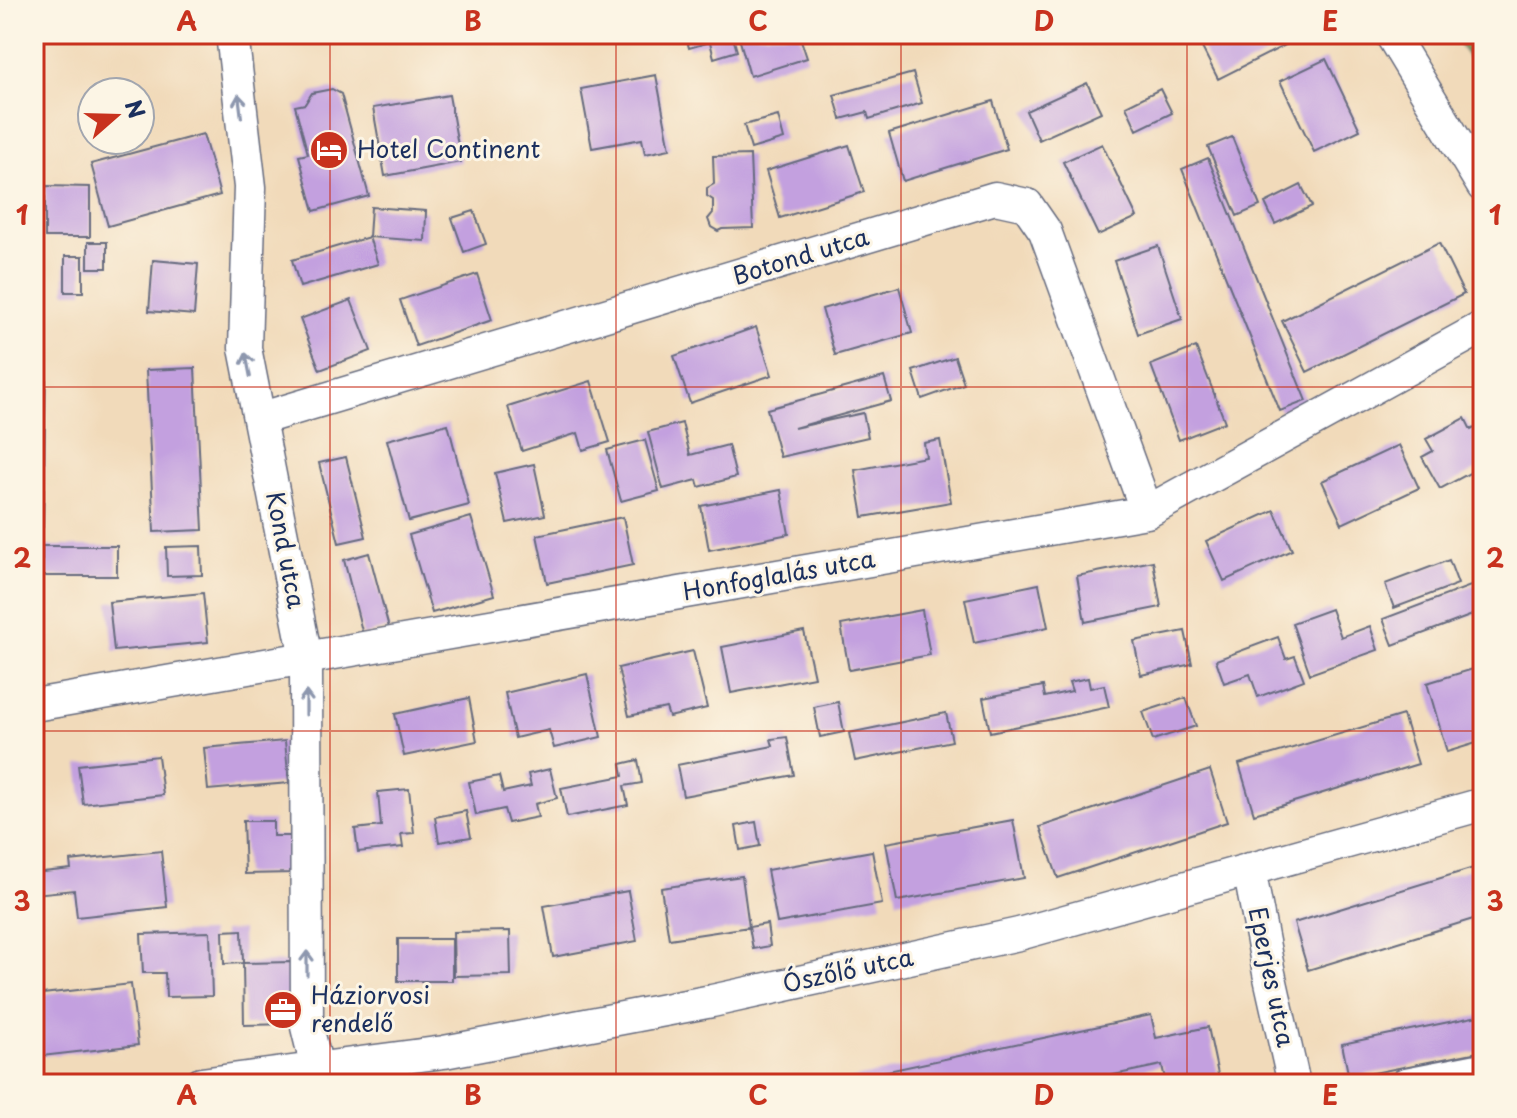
<svg xmlns="http://www.w3.org/2000/svg" width="1517" height="1118" font-family="'Playpen Sans',sans-serif">
	<style>
		.forest { fill: #86a65a; stroke: #506a5c; stroke-width: 2 }
		.building { fill: #c3a0df }
		.lines { fill: none; stroke-linecap: round; stroke-linejoin: round }
		.minor-casing { stroke: #666b7e; stroke-width: 35 }
		.minor { stroke: #fff; stroke-width: 32 }
		.oneway { stroke: #8d97ae }
		.grid { fill: none; stroke: #c8321e; stroke-width: 2; stroke-opacity: 0.55 }
		.labels { text-anchor: middle; stroke-width: 6; stroke-linejoin: round; paint-order: stroke }
		.poi-label { font-size: 24px; fill: #1b2f5e; stroke: #fcf5e5; text-anchor: start }
		.street-label { font-size: 24px; fill: #1b2f5e; stroke: #fcf5e5 }
		.neatline { fill: none; stroke: #c8321e; stroke-width: 3 }
		.grid-label { font-size: 26px; text-anchor: middle; font-weight: bold; fill: #c8321e }
	</style>
	<rect width="100%" height="100%" fill="#fcf5e5"/>
	<filter id="ink" filterUnits="userSpaceOnUse"><feTurbulence type="fractalNoise" baseFrequency=".0125" numOctaves="2"/><feDisplacementMap in="SourceGraphic" scale="16" xChannelSelector="R" yChannelSelector="G"/><feConvolveMatrix kernelMatrix="1 2 1 2 8 2 1 2 1" color-interpolation-filters="sRGB"/></filter>
	<filter id="wash" filterUnits="userSpaceOnUse"><feTurbulence type="fractalNoise" baseFrequency=".006" numOctaves="4" result="noise"/><feDisplacementMap in="SourceGraphic" scale="32" xChannelSelector="R" yChannelSelector="G"/><feGaussianBlur stdDeviation="1.8" result="paint"/><feColorMatrix in="noise" values="0 0 0 0 0 0 0 0 0 0 0 0 0 0 0 0 0 1.4 0 .05"/><feComposite in="paint" operator="in"/></filter>
	<g filter="url(#wash)">
		<rect width="100%" height="100%" fill="#f1daba"/>
		<path class="forest" d="M1452,34H1483V78Z"/>
		<g id="blocks">
			<path class="building" d="M685,34H732L737,51L714,58L710,42L689,48Z
				M738,34H799L807,58L750,76Z
				M1195,34H1307L1218,79Z
				M1326,59L1360,130L1314,152L1280,81Z
				M913,73L922,103L869,119L867,112L841,119L834,95Z
				M656,75L670,149L645,154L642,139L592,148L581,89Z
				M1087,83L1101,112L1039,140L1026,111Z
				M332,89L341,94L369,196L314,211L299,156L308,154L295,106L305,104L312,93Z
				M1160,89L1172,113L1137,130L1126,106Z
				M449,95L461,162L385,176L373,108Z
				M993,101L1007,149L903,181L889,133Z
				M778,116L784,139L751,149L744,125Z
				M203,134L220,195L108,226L91,164Z
				M1232,137L1260,206L1237,216L1208,147Z
				M1102,144L1137,217L1098,235L1063,162Z
				M849,145L864,192L780,218L766,171Z
				M750,155L753,228L722,229L718,231L711,227L708,219L713,213V200L707,196V188L714,184L713,156Z
				M1208,158L1306,401L1280,411L1182,169Z
				M1301,185L1312,206L1275,224L1265,203Z
				M45,186L90,187V237H45Z
				M34,196H40L39,298H34Z
				M371,207L426,211L425,241L369,237L378,264L300,287L292,260L369,237Z
				M474,211L486,244L464,252L452,218Z
				M88,242H107V268H88Z
				M1439,243L1464,294L1307,372L1282,321Z
				M1158,246L1182,319L1138,334L1114,261Z
				M65,256H83V292H65Z
				M153,260L198,264L194,315L149,311Z
				M477,274L492,320L416,346L400,300Z
				M899,287L912,333L835,355L822,309Z
				M351,300L371,351L320,370L300,319Z
				M756,327L772,375L690,403L674,356Z
				M1196,347L1225,422L1179,440L1151,365Z
				M955,357L964,384L922,399L913,371Z
				M34,365H46L43,527L34,526Z
				M195,368L203,530L154,532L146,370Z
				M884,377L891,401L794,428L863,413L868,437L780,457L767,409Z
				M591,381L610,442L583,450L578,433L522,451L508,407Z
				M1465,418L1471,430L1483,424V466L1440,489L1422,457L1433,451L1426,439Z
				M682,423L690,455L728,445L736,477L699,487L697,480L663,489L648,432Z
				M448,424L469,505L409,521L387,440Z
				M645,440L659,491L621,501L607,450Z
				M940,440L951,502L863,517L855,470L926,457L924,443Z
				M1399,445L1419,488L1342,524L1322,481Z
				M346,457L366,537L339,543L319,463Z
				M534,464L545,515L507,523L495,473Z
				M781,490L789,534L709,550L701,506Z
				M1274,510L1292,550L1224,581L1206,541Z
				M471,517L494,595L432,613L409,535Z
				M623,517L633,565L547,583L537,535Z
				M42,546H117V576H42Z
				M201,546L202,575L167,576L166,547Z
				M369,553L389,628L363,635L344,560Z
				M1449,560L1458,584L1394,608L1385,584Z
				M1153,561L1161,607L1085,622L1077,576Z
				M1481,582L1483,589V611L1393,645L1383,619Z
				M1039,584L1048,627L974,643L965,599Z
				M203,593L208,642L114,651L109,602Z
				M1331,609L1341,637L1370,626L1378,650L1310,674L1292,623Z
				M922,610L930,655L849,670L841,625Z
				M804,631L814,677L731,693L722,647Z
				M1185,631L1192,664L1141,675L1134,641Z
				M1278,637L1286,659L1295,656L1304,680L1258,697L1250,674L1224,683L1216,660Z
				M34,643H37L38,683L34,684Z
				M693,651L707,708L669,717L666,708L629,716L618,668Z
				M1483,666V741L1447,752L1427,683Z
				M587,674L601,737L554,748L549,730L515,738L505,693Z
				M1088,678L1090,688L1104,685L1109,707L990,732L983,698L1043,686L1045,697L1072,691L1069,682Z
				M469,698L477,741L404,756L395,714Z
				M1186,698L1196,726L1153,740L1143,712Z
				M838,702L844,732L820,737L814,707Z
				M946,713L952,741L855,761L849,733Z
				M1403,715L1418,764L1254,814L1239,764Z
				M787,737L794,775L683,796L677,765L773,746L771,739Z
				M285,741L289,783L208,790L204,748Z
				M158,756L163,795L83,804L78,765Z
				M638,760L642,783L624,786L628,805L567,817L561,788L623,776L621,764Z
				M550,769L557,798L535,804L538,817L508,823L504,809L476,815L469,782L499,776L503,792L531,786L528,774Z
				M1210,770L1227,822L1058,878L1040,827Z
				M34,771H38L42,811H34Z
				M409,789L414,833L401,834L403,847L358,852L355,829L381,826L378,792Z
				M466,811L471,837L439,842L435,817Z
				M1013,820L1024,878L897,901L886,843Z
				M243,821H273V836H291L292,873L245,874Z
				M756,822L760,846L740,850L736,826Z
				M161,851L167,907L77,917L74,890L34,894V873L71,869L70,861Z
				M872,851L882,904L777,923L767,870Z
				M1483,865V916L1308,970L1294,923Z
				M742,876L749,927L669,939L661,888Z
				M628,891L637,941L553,957L544,906Z
				M767,924L770,946L753,949L749,927Z
				M242,930L243,963L224,964L223,931Z
				M510,931L511,975L454,976L453,932Z
				M210,932L212,996L166,997L165,973H143L141,934Z
				M398,939H452V981H398Z
				M292,962L293,1024L244,1025L243,963Z
				M131,984L138,1045L42,1056L39,1036L34,1037V995Z
				M1151,1015L1156,1038L1208,1027L1220,1084H1166L1162,1065L1070,1084H827Z
				M1483,1015V1051L1349,1078L1342,1044Z"/>
		</g>
	</g>
	<g filter="url(#ink)">
		<use href="#blocks" fill-opacity="0" stroke="#666b7e" stroke-width="2"/>
		<g class="lines">
			<defs>
				<path id="minor" d="M232,34L250,187L245,348L306,658L307,1027L321,1084
					M1391,34L1483,186
					M259,419L995,198L1027,205L1045,231L1147,512
					M34,705L1147,512L1483,327
					M1249,869L1269,973L1294,1084
					M201,1084L444,1052L712,1001L1019,934L1483,804
					M1406,1084L1483,1069"/>
			</defs>
			<use href="#minor" class="minor-casing"/>
			<use href="#minor" class="minor"/>
		</g>
		<defs><path id="oneway-shaft" d="M-6 0H5M1.5-3L5.5 0L1.5 3" fill="none" stroke-width="1.6" stroke-linecap="round" stroke-linejoin="round" transform="scale(2)"/></defs>
		<g class="oneway">
			<use href="#oneway-shaft" transform="translate(240 106) rotate(-97)"/>
			<use href="#oneway-shaft" transform="translate(248 365) rotate(-101)"/>
			<use href="#oneway-shaft" transform="translate(306 703) rotate(-90)"/>
			<use href="#oneway-shaft" transform="translate(307 963) rotate(-90)"/>
		</g>
	</g>
	<path class="grid" d="M330,34V1084M616,34V1084M901,34V1084M1187,34V1084M34,387H1483M34,731H1483"/>
	<defs>
		<symbol id="hotel-disc" viewBox="-11 -11 22 22"><circle r="9.5" fill="#c8321e" stroke="#fcf5e5"/><path d="M-6-4.5h1.5V1H6V5H4.5V3h-9V5H-6ZM-4 0a1.8 1.8 0 1 1 3.6 0ZM.5 0V-2.5h3Q6-2.5 6 0Z" fill="#fff"/></symbol>
		<symbol id="office-disc" viewBox="-11 -11 22 22"><circle r="9.5" fill="#c8321e" stroke="#fcf5e5"/><path d="M-6-3h4V-5.5h4V-3h4V5H-6ZM-1-4.5V-3h2v-1.5ZM-6 0V1H6V0Z" fill="#fff"/></symbol>
	</defs>
	<g fill-rule="evenodd">
		<use href="#hotel-disc" x="307" y="128" width="44" height="44"/>
		<use href="#office-disc" x="261" y="988" width="44" height="44"/>
	</g>
	<g class="labels">
		<g class="poi-label">
			<text x="357" y="158">Hotel Continent</text>
			<text x="311" y="1004">Háziorvosi<tspan x="311" dy="28">rendelő</tspan></text>
		</g>
		<g class="street-label">
			<text transform="translate(801 257) rotate(-17)" y="8">Botond utca</text>
			<text transform="translate(285 550) rotate(79)" y="8">Kond utca</text>
			<text transform="translate(779 576) rotate(-10)" y="8">Honfoglalás utca</text>
			<text transform="translate(848 971) rotate(-12)" y="8">Ószőlő utca</text>
			<text transform="translate(1271 977) rotate(78)" y="8">Eperjes utca</text>
		</g>
	</g>
	<rect width="1517" height="1118" fill="none" stroke="#fcf5e5" stroke-width="88"/>
	<g transform="translate(116 116) rotate(70)"><circle r="38" fill="#fcf5e5" stroke="#a2a6af" stroke-width="2"/>
	<path d="M0-6L14 30L0 20L-14 30Z" fill="#c8321e"/>
	<text y="-12" font-size="22" font-weight="bold" text-anchor="middle" fill="#1b2f5e">N</text>
	</g>
	<rect x="44" y="44" width="1429" height="1030" class="neatline"/>
	<g class="grid-label">
		<text x="187" y="31">A</text>
		<text x="473" y="31">B</text>
		<text x="758" y="31">C</text>
		<text x="1044" y="31">D</text>
		<text x="1330" y="31">E</text>
		<text x="22" y="225">1</text>
		<text x="1495" y="225">1</text>
		<text x="22" y="568">2</text>
		<text x="1495" y="568">2</text>
		<text x="22" y="911">3</text>
		<text x="1495" y="911">3</text>
		<text x="187" y="1105">A</text>
		<text x="473" y="1105">B</text>
		<text x="758" y="1105">C</text>
		<text x="1044" y="1105">D</text>
		<text x="1330" y="1105">E</text>
	</g>
</svg>
